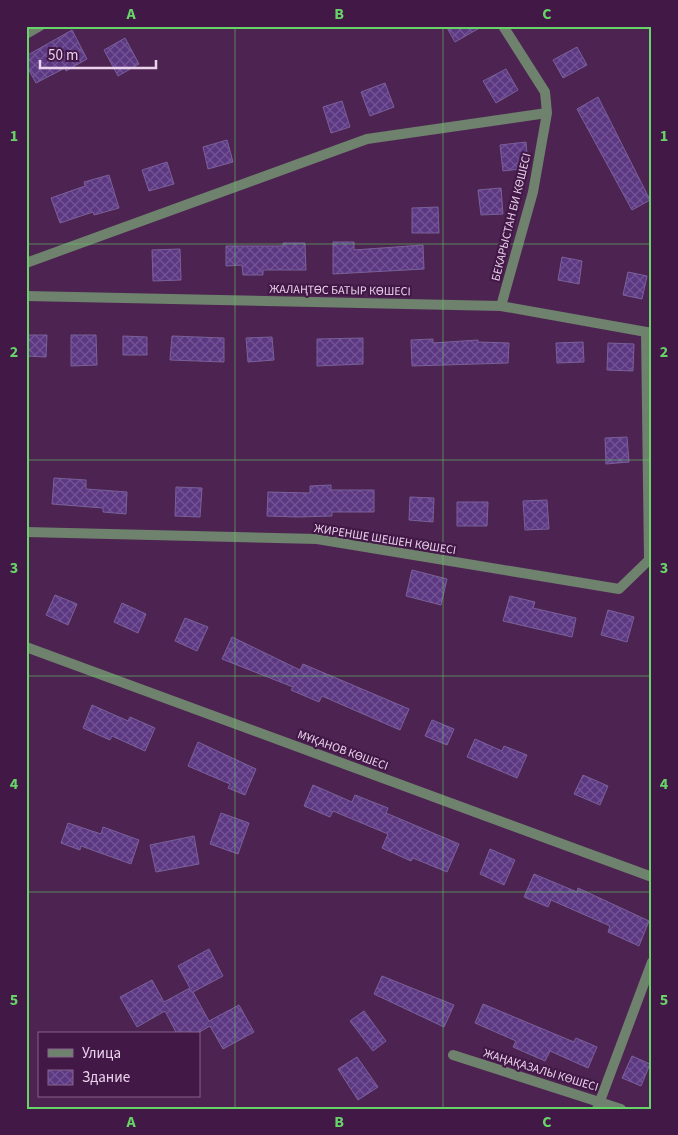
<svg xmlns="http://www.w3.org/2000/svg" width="678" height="1135" font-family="'Source Sans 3',sans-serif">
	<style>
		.building { fill: url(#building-cross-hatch); stroke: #796099 }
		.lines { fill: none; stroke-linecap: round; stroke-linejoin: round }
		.street { stroke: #6e826d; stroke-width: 10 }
		.grid { fill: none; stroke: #66d467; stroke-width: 1; stroke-opacity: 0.55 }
		.labels { text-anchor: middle; stroke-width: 4.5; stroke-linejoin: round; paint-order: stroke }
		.street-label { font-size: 12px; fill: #ebd2ed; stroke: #421946 }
		.neatline { fill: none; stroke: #66d467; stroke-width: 2 }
		.grid-label { font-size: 16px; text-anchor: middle; font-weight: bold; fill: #66d467 }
	</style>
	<defs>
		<pattern id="building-cross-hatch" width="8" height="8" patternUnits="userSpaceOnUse" patternTransform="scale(1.25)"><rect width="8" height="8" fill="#5c3883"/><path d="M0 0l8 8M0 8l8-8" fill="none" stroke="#745495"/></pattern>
	</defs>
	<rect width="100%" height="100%" fill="#4d2451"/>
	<path class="building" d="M446,26H483L455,42Z
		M72,30L87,59L66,71L65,68L36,83L26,65V56Z
		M125,38L139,64L118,76L104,50Z
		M577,47L587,65L563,78L553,60Z
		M506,69L518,90L496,103L483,81Z
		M385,83L394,107L370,116L361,92Z
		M598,97L650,200L632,210L577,109Z
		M342,101L350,127L331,133L323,107Z
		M227,140L233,162L208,169L203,147Z
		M526,142L528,168L503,171L500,145Z
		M167,162L174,184L149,191L142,170Z
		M109,175L119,208L94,215L93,212L60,223L51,198L85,186L84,182Z
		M501,188L503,214L481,215L478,190Z
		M438,207L439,233H412V208Z
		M333,242H354V250L423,245L424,269L333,274Z
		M283,243H305L306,270H263V275H243L242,265L226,266V246H283Z
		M180,249L181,280L153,281L152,250Z
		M562,257L582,261L579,284L558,280Z
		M628,272L647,276L642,299L623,295Z
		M26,335H47L46,357L26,356Z
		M71,335H96L97,365L71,366Z
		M123,336L147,337V355H123Z
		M172,336L224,338V362L170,360Z
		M272,337L274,360L248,362L246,338Z
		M363,338V364L317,366V339Z
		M433,339V343L478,340V342L509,343L508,363L412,366L411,340Z
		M583,342L584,362L557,363L556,343Z
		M608,343L634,344L633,371L607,370Z
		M627,437L629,462L606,464L605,438Z
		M54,478L86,480V489L127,492L126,514L103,512V508L52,504Z
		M331,485V490H374V512H332V516L298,517L267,516L268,492L310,493V486Z
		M176,487L202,488L200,517L175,516Z
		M410,497L434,498L433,522L409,520Z
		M547,500L549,529L525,530L523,501Z
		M457,502H488L487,526H457Z
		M412,570L447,579L441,605L406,596Z
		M55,595L77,604L68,625L46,615Z
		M510,596L535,602L533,608L576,618L572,637L503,621Z
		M122,603L146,614L138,633L114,622Z
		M608,610L634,617L627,642L601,635Z
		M185,618L208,627L197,651L175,641Z
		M232,637L300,670L303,664L409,709L400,730L322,696L319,702L291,690L293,687L222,659Z
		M92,705L128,721L130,717L155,728L145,751L112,736L110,740L83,728Z
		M432,720L454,729L447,745L425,736Z
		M475,739L502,751L504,746L527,755L517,778L467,757Z
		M198,742L256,769L245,795L228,788L230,784L188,766Z
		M583,775L608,786L600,805L574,794Z
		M313,785L352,802L355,795L388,808L386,813L459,844L447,872L413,858L411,861L382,848L388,834L333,811L330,817L304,806Z
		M221,813L249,823L238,854L210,844Z
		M68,823L101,834L103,827L139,840L131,864L81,846L80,850L61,843Z
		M194,836L199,864L156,872L150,845Z
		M490,849L515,860L504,885L480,874Z
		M534,874L577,892L578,888L649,921L639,946L608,932L610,926L551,900L548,907L524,897Z
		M209,949L223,976L193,992L209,1021L239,1005L254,1032L223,1049L210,1026L196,1034H177L165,1011L137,1027L120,997L152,980L164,1002L190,988L178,966Z
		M382,976L454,1005L444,1027L374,994Z
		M483,1004L574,1042L576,1038L597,1047L588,1068L550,1051L545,1061L513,1047L516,1041L475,1023Z
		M364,1011L386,1041L373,1051L350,1021Z
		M632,1056L650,1064L641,1086L622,1078Z
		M357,1057L378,1087L358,1100L338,1069Z"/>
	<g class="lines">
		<path class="street" d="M26,34L40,26
			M26,263L367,139L547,113
			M26,296L501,306L652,333
			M501,306L533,192L547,113L545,92L503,26
			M26,532L317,539L619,589L649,560L646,332
			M26,647L652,877
			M453,1055L621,1109
			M597,1109L652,962"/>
	</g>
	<path class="grid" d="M235,26V1109M443,26V1109M26,244H652M26,460H652M26,676H652M26,892H652"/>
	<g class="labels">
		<g class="street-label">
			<text transform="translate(511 217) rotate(-76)" y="4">БЕКАРЫСТАН БИ КӨШЕСІ</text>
			<text transform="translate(340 290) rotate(1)" y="4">ЖАЛАҢТӨС БАТЫР КӨШЕСІ</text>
			<text transform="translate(385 539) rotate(9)" y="4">ЖИРЕНШЕ ШЕШЕН КӨШЕСІ</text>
			<text transform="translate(343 750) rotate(20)" y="4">МҰҚАНОВ КӨШЕСІ</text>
			<text transform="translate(541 1070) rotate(17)" y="4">ЖАҢАҚАЗАЛЫ КӨШЕСІ</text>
		</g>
	</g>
	<rect width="678" height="1135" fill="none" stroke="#421946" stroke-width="55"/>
	<rect x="38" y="1032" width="162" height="65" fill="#421946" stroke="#866389"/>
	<rect x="48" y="1049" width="25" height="8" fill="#6e826d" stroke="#866389"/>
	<text x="82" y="1058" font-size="15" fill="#ebd2ed">Улица</text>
	<rect x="48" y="1070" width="25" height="15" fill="url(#building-cross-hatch)" stroke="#866389"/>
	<text x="82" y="1082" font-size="15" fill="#ebd2ed">Здание</text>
	<path d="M40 60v8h116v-8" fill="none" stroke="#ebd2ed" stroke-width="2.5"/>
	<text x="48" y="60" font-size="15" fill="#ebd2ed" stroke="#421946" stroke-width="4" paint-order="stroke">50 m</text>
	<rect x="28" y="28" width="622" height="1080" class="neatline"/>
	<g class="grid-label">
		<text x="131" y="19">A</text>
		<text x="339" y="19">B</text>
		<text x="547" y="19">C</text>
		<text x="14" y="141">1</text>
		<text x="664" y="141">1</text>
		<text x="14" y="357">2</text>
		<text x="664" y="357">2</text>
		<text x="14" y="573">3</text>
		<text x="664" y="573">3</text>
		<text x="14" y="789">4</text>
		<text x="664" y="789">4</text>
		<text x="14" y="1005">5</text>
		<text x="664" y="1005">5</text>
		<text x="131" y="1127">A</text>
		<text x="339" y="1127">B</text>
		<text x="547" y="1127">C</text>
	</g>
</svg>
